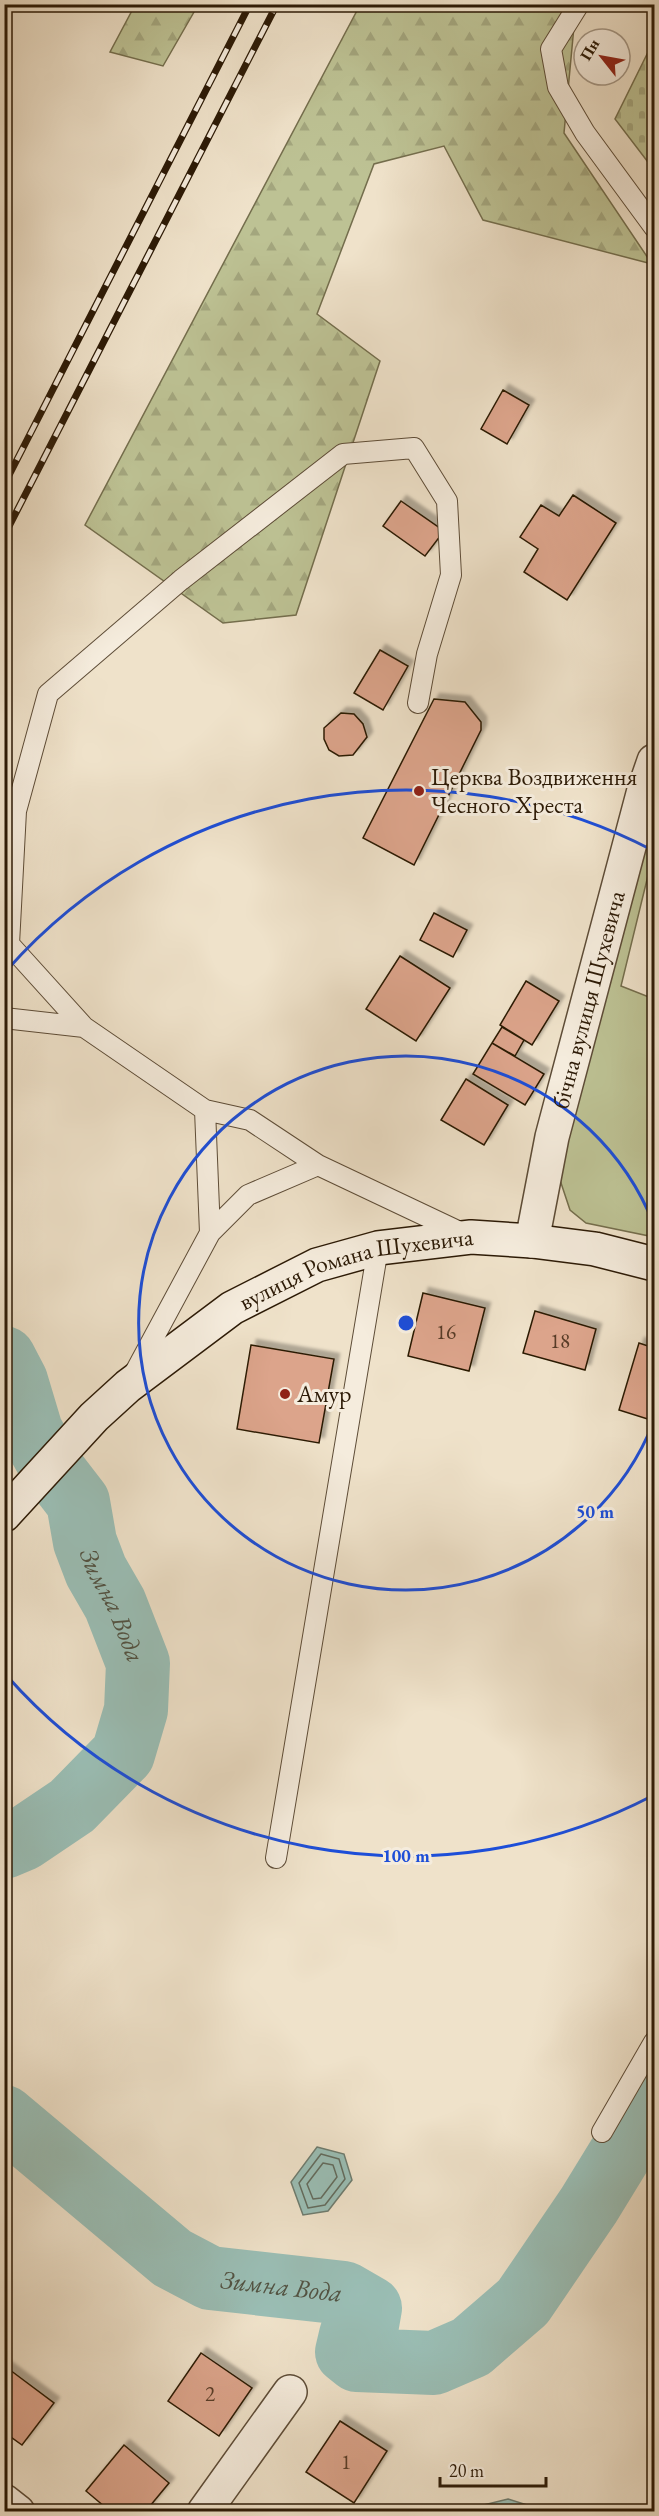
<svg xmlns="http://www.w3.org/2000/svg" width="659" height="2516" font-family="'EB Garamond',serif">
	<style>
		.green { fill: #bdc294; stroke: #746e4d; stroke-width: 1.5 }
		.forest { fill: url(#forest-firs); stroke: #746e4d; stroke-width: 1.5 }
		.cemetery { fill: url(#cemetery-stones); stroke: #746e4d; stroke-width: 1.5 }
		.water { fill: #9abeb5; stroke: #6e7c6f; stroke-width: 1.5 }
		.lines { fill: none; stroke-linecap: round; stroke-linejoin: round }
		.shore { stroke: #636c5e; stroke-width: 1.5 }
		.river { stroke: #9abeb5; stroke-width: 64 }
		.building { fill: #dca48b; stroke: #2c1a06; stroke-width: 1.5; filter: url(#shadow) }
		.service-casing { stroke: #5d4c37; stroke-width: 22 }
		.minor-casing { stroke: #5d4c37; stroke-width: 36 }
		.secondary-casing { stroke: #2c1a06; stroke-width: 36 }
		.service { stroke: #f5ecdd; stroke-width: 20 }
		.minor { stroke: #f5ecdd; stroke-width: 33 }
		.secondary { stroke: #f5ecdd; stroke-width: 33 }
		.rail-casing { stroke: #2c1a06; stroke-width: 7 }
		.rail { stroke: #f5ecdd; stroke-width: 4.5; stroke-dasharray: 14; stroke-linecap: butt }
		.ring { fill: none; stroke: #1d4ed8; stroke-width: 3 }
		.poi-dot { fill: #8f2418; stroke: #f5ecdd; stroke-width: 2 }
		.labels { text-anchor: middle; stroke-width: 6; stroke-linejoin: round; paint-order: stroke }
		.number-label { font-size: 21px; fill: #583c27 }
		.poi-label { font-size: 24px; fill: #2c1a06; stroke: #f5ecdd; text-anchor: start }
		.street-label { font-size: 24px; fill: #2c1a06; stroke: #f5ecdd }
		.water-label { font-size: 26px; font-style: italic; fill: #525343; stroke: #f5ecdd }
		.centre { fill: #1d4ed8; stroke: #f5ecdd; stroke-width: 3 }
		.ring-label { font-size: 18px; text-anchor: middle; font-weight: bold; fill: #1d4ed8; stroke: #f5ecdd; stroke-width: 6; stroke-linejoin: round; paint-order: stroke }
	</style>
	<defs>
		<pattern id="forest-firs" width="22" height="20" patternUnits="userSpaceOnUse" patternTransform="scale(1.5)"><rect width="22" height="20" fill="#bdc294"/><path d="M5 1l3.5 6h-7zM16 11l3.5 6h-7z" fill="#a3a67e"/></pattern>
		<pattern id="cemetery-stones" width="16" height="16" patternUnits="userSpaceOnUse" patternTransform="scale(1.5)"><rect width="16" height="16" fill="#bdc294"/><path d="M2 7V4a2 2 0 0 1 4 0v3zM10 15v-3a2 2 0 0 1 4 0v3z" fill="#a3a67e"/></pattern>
		<filter id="shadow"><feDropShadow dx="5.5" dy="-5.5" stdDeviation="1.5" flood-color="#0004"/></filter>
	</defs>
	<rect width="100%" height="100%" fill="#efe2ca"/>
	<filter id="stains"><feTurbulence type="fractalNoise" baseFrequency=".00333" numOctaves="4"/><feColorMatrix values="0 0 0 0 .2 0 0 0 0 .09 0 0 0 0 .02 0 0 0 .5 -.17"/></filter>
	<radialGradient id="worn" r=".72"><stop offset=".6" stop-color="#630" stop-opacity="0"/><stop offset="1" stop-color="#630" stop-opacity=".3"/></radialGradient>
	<path class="green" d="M654,794V851L621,986L654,999V1237L586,1223L570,1210L559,1177Z"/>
	<path class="forest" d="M135,5H198L163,66L110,52Z
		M360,5H576L564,133L652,264L483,220L444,146L374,164L317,314L380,361L296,615L223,623L85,525Z"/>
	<path class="cemetery" d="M654,40V170L615,119Z"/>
	<path class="water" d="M317,2147L344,2154L352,2180L328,2211L303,2215L291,2182Z
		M508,2499L546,2511H459Z"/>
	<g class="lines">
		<path class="shore" d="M321,2154L339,2159L345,2179L325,2205L308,2208L299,2183Z
			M323,2163L333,2165L337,2177L321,2198L313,2199L307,2184Z"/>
		<g class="river">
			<path id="s1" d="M4,1358L16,1381L31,1431L51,1467L78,1502L85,1542L96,1571L115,1604L138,1663L136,1710L123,1754L72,1806L23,1839L4,1847"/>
			<path id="s2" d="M4,2117L172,2258L210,2278L344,2293L370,2308L367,2325L351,2335L347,2352L357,2360L434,2363L471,2347L523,2302L589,2205L654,2099"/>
		</g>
	</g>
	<path class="building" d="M503,390L529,405L507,444L481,429Z
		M573,495L616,523L567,600L524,572L538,549L520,537L541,505L559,516Z
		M401,501L444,531L425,556L383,526Z
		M380,650L408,666L383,710L354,693Z
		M434,699L465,702L481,722V730L414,865L363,838Z
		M341,713L354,714L363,724L367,737L353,755L339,756L329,750L324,739V728Z
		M434,913L467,930L453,957L420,940Z
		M400,956L450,988L416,1041L366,1009Z
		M526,981L559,1001L532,1045L500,1025Z
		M502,1027L524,1040L515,1056L492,1043Z
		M492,1043L544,1074L525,1105L473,1074Z
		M466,1079L508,1105L484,1145L441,1120Z
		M423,1293L485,1308L469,1371L408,1356Z
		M535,1311L596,1329L585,1370L523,1353Z
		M639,1343L654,1348V1421L619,1410Z
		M251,1345L334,1359L319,1443L237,1429Z
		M201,2353L252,2388L219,2436L168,2401Z
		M6,2367L54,2403L22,2445L4,2432Z
		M340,2421L387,2451L354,2503L306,2472Z
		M124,2445L169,2483L145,2512H111L86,2491Z"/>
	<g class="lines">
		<defs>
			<path id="service" d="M579,4L551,49L558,87L585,133L654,227
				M4,1018L84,1027L205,1110L250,1120L318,1165L466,1235
				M84,1027L9,944L16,811L48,694L181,580L343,454L414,448L447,501L451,575L427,654L418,703
				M210,1233L248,1195L318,1165
				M133,1376L210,1233L205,1110
				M276,1858L378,1248
				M602,2132L654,2042"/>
			<g id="minor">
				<path id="s3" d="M532,1241L552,1137L644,790L654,761"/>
				<path d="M4,2501L18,2512"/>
				<path d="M204,2512L290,2392"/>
			</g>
			<g id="secondary">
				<path id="s4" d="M4,1515L94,1417L128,1386L232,1308L317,1265L378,1248L471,1237L532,1241L595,1249L654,1264"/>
			</g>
		</defs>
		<use href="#service" class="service-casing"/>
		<use href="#minor" class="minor-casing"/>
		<use href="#secondary" class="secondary-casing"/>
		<use href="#service" class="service"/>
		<use href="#minor" class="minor"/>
		<use href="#secondary" class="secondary"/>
		<defs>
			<path id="rail" d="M4,485L250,4
				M4,536L277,4"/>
		</defs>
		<use href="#rail" class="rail-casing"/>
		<use href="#rail" class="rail"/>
	</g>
	<g class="ring">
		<path d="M654 1421A267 267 0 1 1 654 1225"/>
		<path d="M652 1796A533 533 0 0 1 7 1676M7 970A533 533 0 0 1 652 850"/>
	</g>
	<g class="poi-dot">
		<circle cx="419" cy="791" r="6"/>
		<circle cx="285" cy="1394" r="6"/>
	</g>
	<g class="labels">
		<g class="number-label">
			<text x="446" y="1339">16</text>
			<text x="560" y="1348">18</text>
			<text x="210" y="2401">2</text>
			<text x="346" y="2469">1</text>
		</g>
		<g class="poi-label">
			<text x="431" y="785">Церква Воздвиження<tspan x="431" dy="28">Чесного Хреста</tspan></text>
			<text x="297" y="1402">Амур</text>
		</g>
		<g class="street-label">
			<text dy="8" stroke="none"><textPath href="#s3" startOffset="248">бічна вулиця Шухевича</textPath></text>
			<text dy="8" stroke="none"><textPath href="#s4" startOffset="441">вулиця Романа Шухевича</textPath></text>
		</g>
		<g class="water-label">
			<text dy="9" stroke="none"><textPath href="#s1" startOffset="273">Зимна Вода</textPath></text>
			<text dy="9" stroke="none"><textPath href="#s2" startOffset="334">Зимна Вода</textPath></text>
		</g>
	</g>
	<circle cx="406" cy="1323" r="9" class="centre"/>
	<g class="ring-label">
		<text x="595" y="1518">50 m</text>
		<text x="406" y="1862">100 m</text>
	</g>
	<rect width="659" height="2516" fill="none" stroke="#efe2ca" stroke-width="24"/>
	<rect x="6" y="6" width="647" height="2504" fill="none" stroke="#2c1a06" stroke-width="3"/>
	<rect x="12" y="12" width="635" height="2492" fill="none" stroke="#2c1a06" stroke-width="1.5"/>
	<g transform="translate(602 57) rotate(301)"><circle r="28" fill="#f5ecdd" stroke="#a59887" stroke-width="1.5"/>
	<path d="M0-4.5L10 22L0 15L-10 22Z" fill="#8f2418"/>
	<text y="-9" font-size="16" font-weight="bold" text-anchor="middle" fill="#2c1a06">Пн</text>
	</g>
	<path d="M440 2477v9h106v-9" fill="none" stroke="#2c1a06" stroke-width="3"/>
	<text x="449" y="2477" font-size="18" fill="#2c1a06" stroke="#f5ecdd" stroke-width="4.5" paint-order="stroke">20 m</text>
	<rect width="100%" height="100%" filter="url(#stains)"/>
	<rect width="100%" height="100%" fill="url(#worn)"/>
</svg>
